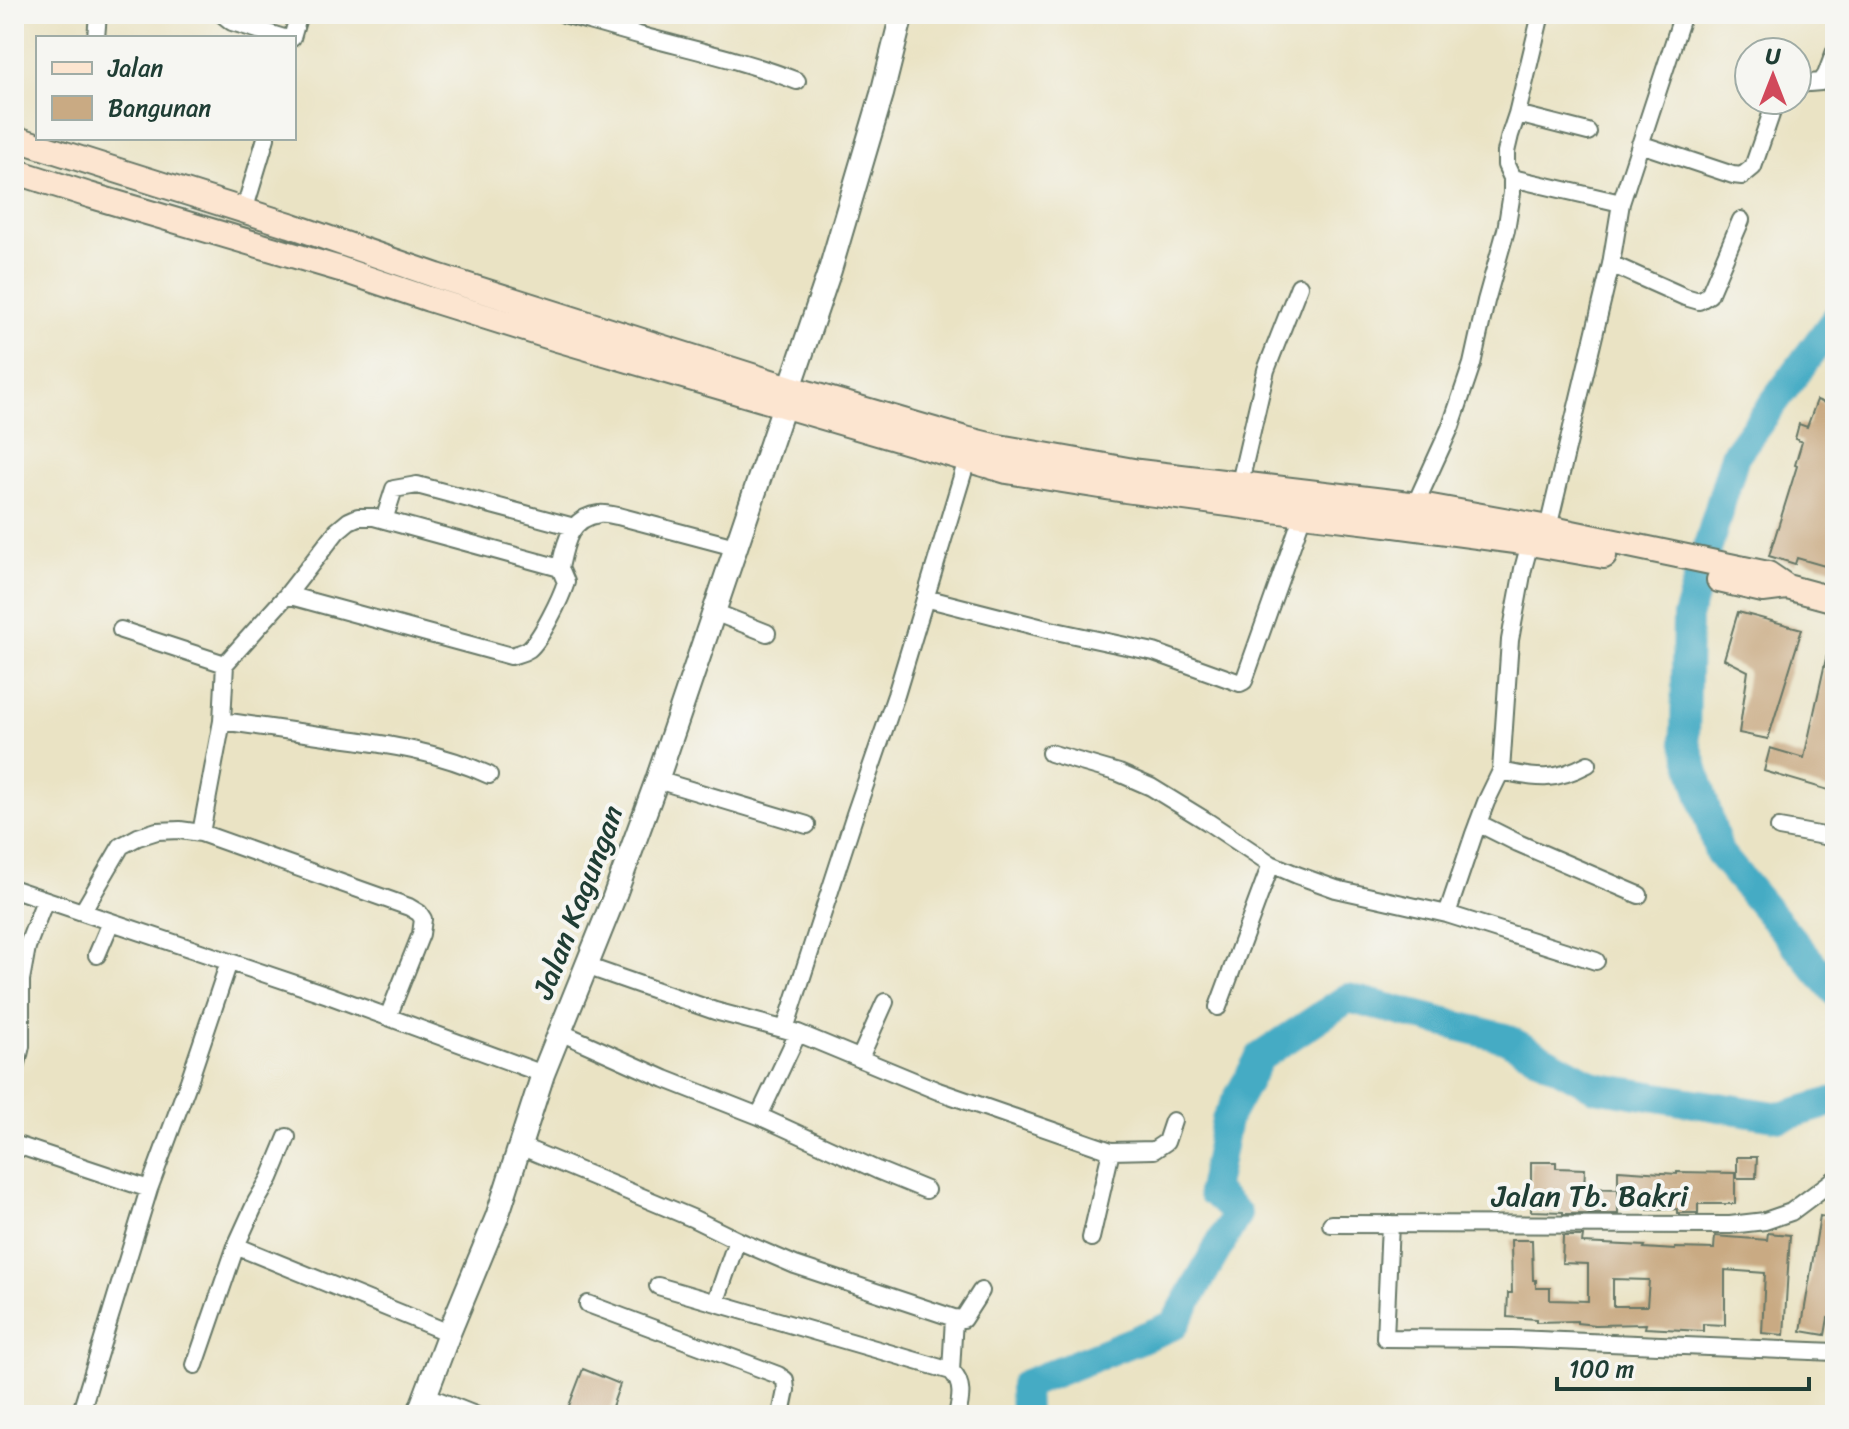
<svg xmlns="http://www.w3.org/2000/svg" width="1849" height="1429" font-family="Sriracha,sans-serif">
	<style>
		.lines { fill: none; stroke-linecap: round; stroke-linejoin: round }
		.river { stroke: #44abc4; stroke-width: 30 }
		.building { fill: #c9aa83; fill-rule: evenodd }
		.minor-casing { stroke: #676; stroke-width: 20 }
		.tertiary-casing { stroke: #676; stroke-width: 26 }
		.secondary-casing { stroke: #676; stroke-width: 28 }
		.minor { stroke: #fff; stroke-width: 16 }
		.tertiary { stroke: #fff; stroke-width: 22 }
		.secondary { stroke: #fce5d0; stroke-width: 24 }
		.labels { text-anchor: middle; stroke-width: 8; stroke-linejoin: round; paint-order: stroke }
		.street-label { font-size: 30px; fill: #1f3d34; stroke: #f6f6f2 }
	</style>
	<rect width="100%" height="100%" fill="#f6f6f2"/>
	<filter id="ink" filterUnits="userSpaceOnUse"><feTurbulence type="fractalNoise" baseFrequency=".0125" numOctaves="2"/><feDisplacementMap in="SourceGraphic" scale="16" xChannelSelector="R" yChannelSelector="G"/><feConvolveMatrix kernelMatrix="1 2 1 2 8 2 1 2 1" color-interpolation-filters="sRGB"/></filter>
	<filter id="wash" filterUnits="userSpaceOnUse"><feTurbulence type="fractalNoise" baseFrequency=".006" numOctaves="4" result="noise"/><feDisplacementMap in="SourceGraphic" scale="32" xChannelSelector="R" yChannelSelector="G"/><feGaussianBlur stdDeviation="1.8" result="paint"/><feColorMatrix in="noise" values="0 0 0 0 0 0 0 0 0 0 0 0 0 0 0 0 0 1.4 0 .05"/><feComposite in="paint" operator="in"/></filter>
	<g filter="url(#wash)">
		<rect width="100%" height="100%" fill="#eae3c4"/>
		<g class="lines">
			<path class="river" d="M1835,320L1735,455L1687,617L1685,739L1719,853L1835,991
				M1025,1415L1024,1385L1174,1325L1237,1214L1212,1191L1226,1120L1260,1057L1348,998L1505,1038L1595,1087L1781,1117L1835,1101"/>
		</g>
		<g id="blocks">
			<path class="building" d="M1817,400L1835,407V569L1797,558L1795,564L1769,556L1797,466L1795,465L1802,442L1795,439L1799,424L1807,427Z
				M1738,612L1802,629L1768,739L1739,733L1748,671L1724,659Z
				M1829,645H1835V792L1764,771L1770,748L1804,758Z
				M1737,1157H1757L1756,1178H1737Z
				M1531,1162H1556V1168L1585,1169L1584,1188L1618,1189V1214H1563V1212L1531,1211Z
				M1618,1170L1677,1174V1172L1735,1173V1204H1698V1213H1677V1209L1648,1210L1646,1190L1618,1188Z
				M1820,1216L1835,1219V1319L1828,1318L1825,1335L1801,1331Z
				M1768,1233L1790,1235L1784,1335L1762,1333L1765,1273L1725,1270V1325L1703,1324V1331L1645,1328L1646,1324L1595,1325L1577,1323V1321L1536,1322V1319L1507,1317L1508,1293H1512L1511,1240H1532L1533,1280H1536V1288H1550V1300L1588,1301V1264L1562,1263L1563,1236H1583L1582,1243L1645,1246L1644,1248L1675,1250V1248L1714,1249L1715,1236L1767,1240ZM1613,1279L1649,1280L1647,1306H1613Z
				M583,1369L620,1384L609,1415H579L567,1411Z"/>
		</g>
	</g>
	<g filter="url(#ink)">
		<use href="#blocks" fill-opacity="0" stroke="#676" stroke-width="2"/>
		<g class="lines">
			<defs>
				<path id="minor" d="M222,14L232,22L284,38
					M564,14C590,21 616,29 642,36C694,50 746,61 797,81
					M96,38L98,14
					M292,38L299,14
					M1797,84L1821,82L1826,75L1835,51
					M1517,114L1588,132
					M1640,144L1733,175L1742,176L1753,167L1776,100
					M1512,178L1621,203
					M244,211L266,138
					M1611,264L1685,297L1699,301L1709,295L1741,220
					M1238,491L1266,370L1299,286
					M1415,505L1451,426L1472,364L1486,301L1506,230L1512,193V178L1506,165V152L1510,135L1517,114L1541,14
					M384,520L394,489L417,485L574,527
					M1548,528L1611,264L1621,203L1683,14
					M560,568C565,544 569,518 599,514C604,513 612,515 618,516L735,547
					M287,595L511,656C517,654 523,653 529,649C541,639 561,598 566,582L560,568
					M925,598L1051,630L1154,652L1240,683L1244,681L1303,514
					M714,612L767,633
					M121,630L225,664
					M222,721C259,726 296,732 333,737C386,744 440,752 489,775
					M1050,753L1119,773L1151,787L1208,822L1271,864L1297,875L1336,889L1447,914L1596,961
					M1501,771C1537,779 1554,782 1588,764
					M657,780L807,825
					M1478,823L1518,843L1639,895
					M1779,828L1835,838
					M201,833L222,721L225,664L287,595L337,531L349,521L358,517H374L560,568
					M14,889L328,995L543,1074
					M83,911L121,846L138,837L157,831L180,830L201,833L409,907L419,913L423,919L421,934L388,1017
					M1447,914L1474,834L1486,802L1501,771L1510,640L1523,569L1530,543
					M97,955L111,922
					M586,966L715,1011L798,1033L938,1091L1111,1151L1154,1150L1166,1142L1173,1121
					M1218,1007L1271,864
					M785,1029L855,814L896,695L967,460
					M560,1032L665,1079L759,1116L877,1170L926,1190
					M860,1058L885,1002
					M14,1077L21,1046V980L27,947L45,900
					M759,1116L798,1033
					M14,1144L149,1189
					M520,1146L692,1218L737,1240L795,1265L954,1318L963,1319L981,1291
					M1331,1224L1730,1225L1765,1221L1791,1212L1835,1179
					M1390,1224L1385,1338L1512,1339L1835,1352
					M1091,1238L1111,1151
					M236,1246L449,1333
					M658,1286L951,1371C964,1383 961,1399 957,1415
					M716,1301L737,1240
					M588,1304L778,1375L785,1380L786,1390L781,1415
					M195,1365L236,1246L256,1202L270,1178L287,1137
					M951,1371L954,1318
					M425,1395L475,1415
					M80,1415L149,1189L189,1081L229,962"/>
				<path id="tertiary" d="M418,1415L449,1333L497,1217L543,1074L613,900L657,780L830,270L882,94L902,14"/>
				<path id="secondary" d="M14,138L290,225L437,276L790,388L965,439L993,446L1139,472L1426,506L1548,528L1768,574L1787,587L1835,600
					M14,171L89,195L340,269L429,299L557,339L1007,471L1125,490L1303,514L1395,525L1530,543L1604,556
					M1719,580L1763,590L1787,587"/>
			</defs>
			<use href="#minor" class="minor-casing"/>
			<use href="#tertiary" class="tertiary-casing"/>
			<use href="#secondary" class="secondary-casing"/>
			<use href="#minor" class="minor"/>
			<use href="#tertiary" class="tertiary"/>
			<use href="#secondary" class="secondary"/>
		</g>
	</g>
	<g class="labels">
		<g class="street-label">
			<text transform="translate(578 902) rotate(-69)" y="10">Jalan Kagungan</text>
			<text x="1590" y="1206">Jalan Tb. Bakri</text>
		</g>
	</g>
	<rect width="1849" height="1429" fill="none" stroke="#f6f6f2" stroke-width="48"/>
	<rect x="36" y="36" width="260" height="104" fill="#f6f6f2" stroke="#a0aca6" stroke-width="2"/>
	<rect x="52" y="62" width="40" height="12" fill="#fce5d0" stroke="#a0aca6" stroke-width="2"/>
	<text x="108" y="76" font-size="24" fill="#1f3d34">Jalan</text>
	<rect x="52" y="96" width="40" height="24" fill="#c9aa83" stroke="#a0aca6" stroke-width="2"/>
	<text x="108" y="116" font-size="24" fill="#1f3d34">Bangunan</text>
	<g transform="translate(1773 76)"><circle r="38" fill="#f6f6f2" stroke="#a0aca6" stroke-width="2"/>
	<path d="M0-6L14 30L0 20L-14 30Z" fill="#d1495b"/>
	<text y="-12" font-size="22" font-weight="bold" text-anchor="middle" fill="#1f3d34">U</text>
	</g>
	<path d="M1557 1377v12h252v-12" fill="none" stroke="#1f3d34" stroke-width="4"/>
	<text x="1569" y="1377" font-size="24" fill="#1f3d34" stroke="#f6f6f2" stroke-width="6" paint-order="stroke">100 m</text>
</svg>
